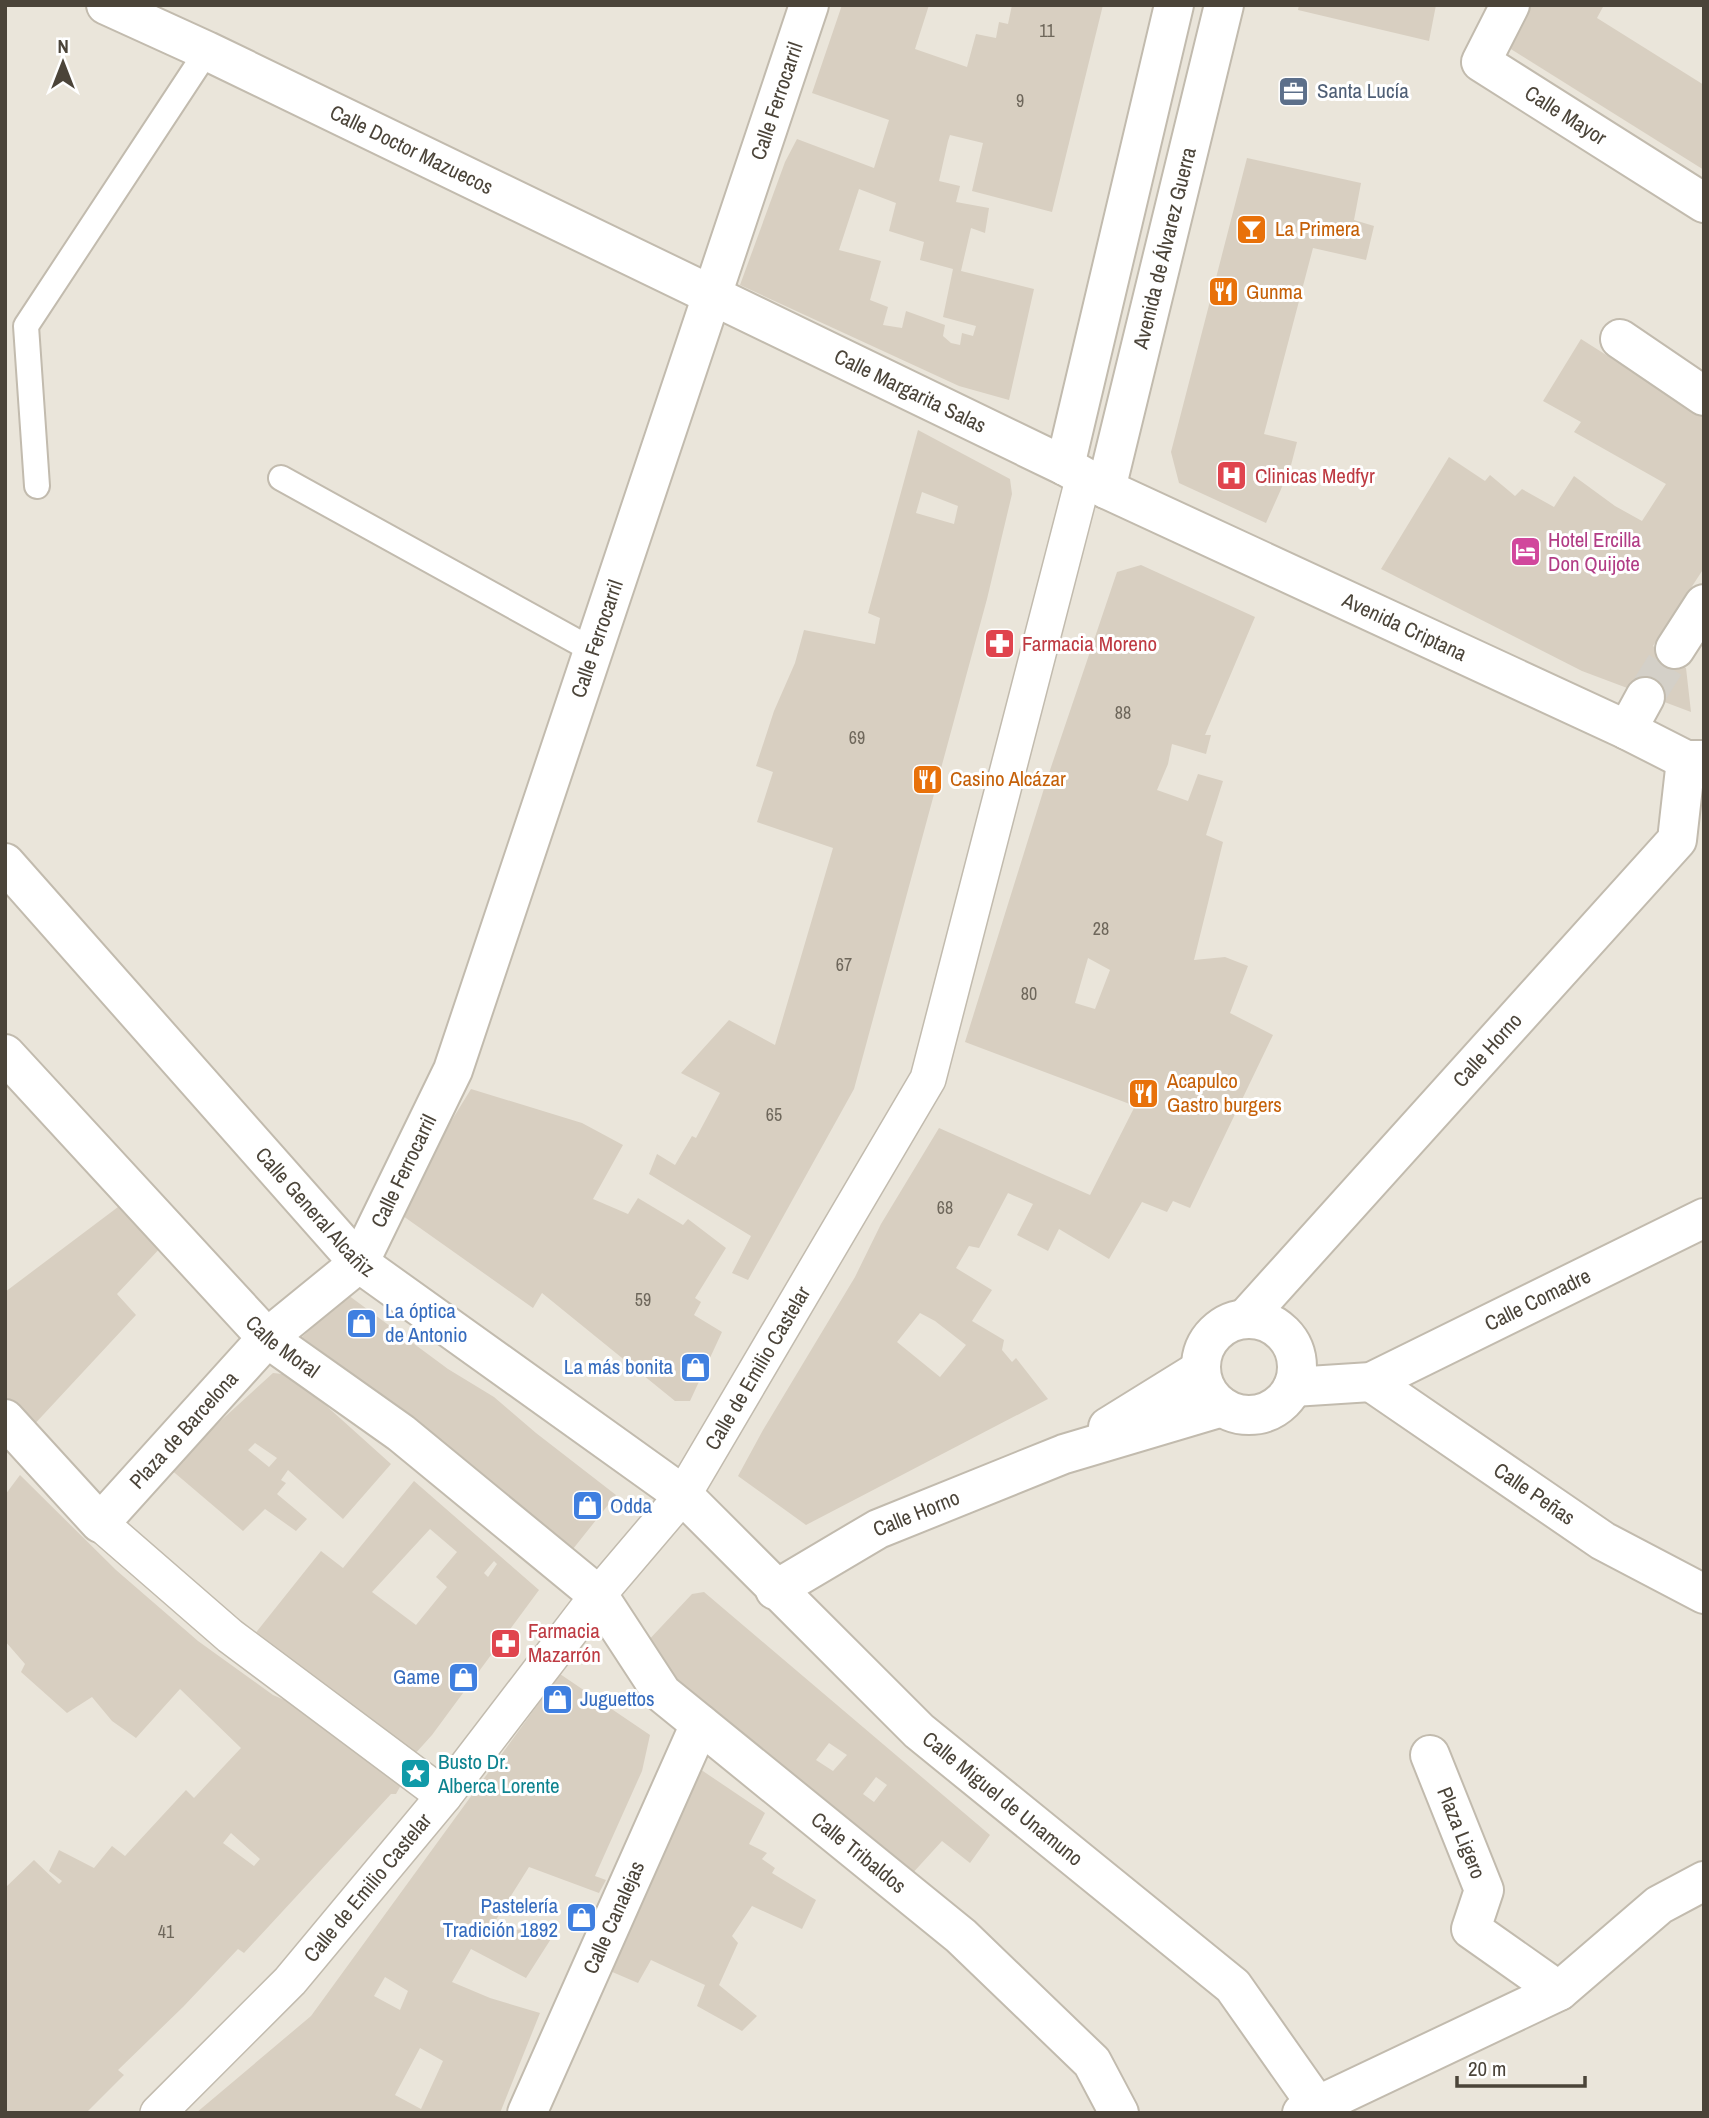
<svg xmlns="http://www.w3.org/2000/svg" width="1709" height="2118" font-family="'Archivo Narrow',sans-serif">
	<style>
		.residential { fill: #eae5da }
		.building { fill: #d8cfc1; fill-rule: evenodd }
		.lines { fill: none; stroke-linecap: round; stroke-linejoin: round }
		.minor-tunnel { stroke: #d4d0c8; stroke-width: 38; stroke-dasharray: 38 19; stroke-linecap: butt }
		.service-casing { stroke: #c2bbae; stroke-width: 28 }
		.pedestrian-casing { stroke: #c2bbae; stroke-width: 38 }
		.minor-casing { stroke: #c2bbae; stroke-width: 42 }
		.service { stroke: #fff; stroke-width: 24 }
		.pedestrian { stroke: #fff; stroke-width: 35 }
		.minor { stroke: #fff; stroke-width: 38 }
		.labels { text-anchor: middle; stroke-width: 6; stroke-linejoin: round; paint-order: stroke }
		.number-label { font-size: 18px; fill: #6e675b }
		.service-label { font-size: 21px; fill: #4e5e75; stroke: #fff; text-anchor: start }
		.street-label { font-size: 21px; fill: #4b4439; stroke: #fff }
		.food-label { font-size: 21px; fill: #c56008; stroke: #fff; text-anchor: start }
		.health-label { font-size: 21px; fill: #be3a42; stroke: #fff; text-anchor: start }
		.hotel-label { font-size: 21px; fill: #b23c85; stroke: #fff; text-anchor: start }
		.shop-label { font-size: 21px; fill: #366cbe; stroke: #fff; text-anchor: start }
		.culture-label { font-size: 21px; fill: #0d838f; stroke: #fff; text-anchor: start }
	</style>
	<rect width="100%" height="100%" fill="#f6f3ec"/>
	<path class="residential" d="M5,5H1704V2113H5Z"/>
	<path class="building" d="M842,5H929L915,49L967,67L976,34L996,38L999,22L1008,24L1012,5H1103L1052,212L972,191L983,143L950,135L948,141L939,181L960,186L956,202L989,208L985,233L971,228L961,271L1034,289L1009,400L959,386L740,285L785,162L797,139L874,168L889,120L812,93ZM859,189L896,203L889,231L924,242L920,260L953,269L943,317L976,326L973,336L962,333L960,345L951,343L943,336L945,325L906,311L902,328L883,325L888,307L870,300L881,261L839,250Z
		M1299,5H1436L1429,41L1298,10Z
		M1532,5H1604L1597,18L1704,85V170L1506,46Z
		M1247,158L1361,183L1354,220L1374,226L1366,260L1313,248L1264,434L1297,442L1290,469L1266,523L1179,483L1171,452Z
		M1581,339L1704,417V568L1653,646L1686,668L1691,712L1582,671L1381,569L1449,457L1485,481L1490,475L1515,496L1522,489L1554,507L1574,476L1615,506L1642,521L1666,484L1574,432L1581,422L1543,401Z
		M918,430L1010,479L1012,494L987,599L854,1089L748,1280L732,1273L751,1236L649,1174L657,1154L675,1165L692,1136L696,1138L720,1093L681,1073L729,1020L775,1045L833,848L757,822L773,772L756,766L774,711L795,663L804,630L875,644L880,618L868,613ZM922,492L958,506L954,524L916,513Z
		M1141,565L1255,617L1205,735H1211L1206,754L1172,744L1168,764L1157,790L1188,801L1198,774L1223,781L1206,835L1223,842L1194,960L1225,957L1248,966L1230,1013L1273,1035L1190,1208L1173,1201L1167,1212L1142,1202L1109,1259L1059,1229L1048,1251L1017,1235L1033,1204L1008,1193L979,1248L969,1246L956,1268L992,1290L972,1321L1004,1340L1002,1350L1012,1362L1016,1358L1048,1399L806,1525L738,1476L763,1430L855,1277L881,1224L939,1128L1090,1195L1135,1106L965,1042L1047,779L1117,572ZM1088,958L1110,970L1095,1009L1075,1003ZM920,1313L935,1321L966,1345L940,1377L897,1342Z
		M471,1089L582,1123L623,1145L593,1199L628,1214L638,1198L683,1225L688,1219L726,1248L695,1298L701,1302L694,1315L722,1332L690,1401H675L542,1293L533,1308L396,1211Z
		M122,1204L163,1245L117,1294L136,1315L30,1429L5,1402V1292Z
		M348,1295L448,1369L494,1397L536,1433L616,1495L565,1559L358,1378L302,1337Z
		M273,1373L292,1375L391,1464L343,1519L288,1470L281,1480L286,1483L277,1494L307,1519L296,1531L265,1509L243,1531L169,1468ZM255,1443L277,1458L269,1467L248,1450Z
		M20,1475L116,1570L198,1641L273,1695L289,1702L401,1785L396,1794H391L244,1953L238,1949L183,2007L118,2070L124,2075L86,2113H5V1888L34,1860L59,1884L62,1881L49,1871L59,1850L94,1868L112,1846L125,1856L186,1790L194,1798L241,1748L180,1689L136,1738L112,1721L92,1697L67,1713L21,1672L25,1664L5,1641V1495ZM231,1833L260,1859L254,1866L223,1843Z
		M414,1481L539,1590L432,1735L414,1755L254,1635L321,1551L343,1568ZM430,1529L457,1552L436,1577L447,1587L416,1625L372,1592ZM494,1561L497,1564L488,1577L484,1573Z
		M704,1592L990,1835L970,1863L942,1841L910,1876L771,1756L647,1655L645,1644L692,1594ZM829,1743L847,1755L833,1771L816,1760ZM876,1777L887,1785L874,1802L863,1794Z
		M560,1674L650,1735L642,1771L595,1876L606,1880L599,1893L529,1867L494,1923L501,1929L556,1931L526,1978L471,1949L452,1982L490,1998L540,2013L500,2113H196L311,2016ZM385,1977L408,1991L400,2010L374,1996ZM420,2048L443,2061L421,2109L395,2095Z
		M694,1765L765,1813L749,1844L767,1853L762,1859L775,1868L772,1873L816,1900L802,1929L752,1906L732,1936L738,1943L719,1985L757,2016L742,2031L697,2006L705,1985L651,1960L638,1983L610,1971Z"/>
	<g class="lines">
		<path class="minor-tunnel" d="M1645,697L1675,649"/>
		<defs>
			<path id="service" d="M281,478L594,651
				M37,486L26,326L207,51"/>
			<g id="pedestrian">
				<path d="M100,1523L230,1636L444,1796"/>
				<path id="s1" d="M158,2113L290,1981L444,1796L598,1595L683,1495L928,1079L1084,476"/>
			</g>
			<g id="minor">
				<path id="s2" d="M106,5L207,51L1065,466L1106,489L1627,730L1686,760H1704"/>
				<path id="s3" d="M1510,5L1481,62L1704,203"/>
				<path d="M1620,339L1704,396"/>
				<path d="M1065,466L1174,5"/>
				<path id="s4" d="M1106,489L1224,5"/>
				<path d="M1675,649L1704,604"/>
				<path d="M1627,730L1645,697"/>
				<path id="s5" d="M5,863L359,1263L683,1495L919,1731L1233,1986L1316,2104"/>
				<path id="s6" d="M5,1054L267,1338L401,1433L598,1595L662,1693L961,1936L1092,2062L1119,2113"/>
				<path id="s7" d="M1245,1319L1677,840L1686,760"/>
				<circle cx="1249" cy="1367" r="48"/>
				<path id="s8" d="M1371,1382L1603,1541L1704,1594"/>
				<path id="s9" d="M1293,1387L1371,1382L1704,1218"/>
				<path id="s10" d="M5,1419L100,1523L267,1338L359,1263L453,1070L809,5"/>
				<path d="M1108,1427L1200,1370"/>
				<path id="s11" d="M775,1590L878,1529L1064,1454L1222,1407"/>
				<path id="s12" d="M1430,1755L1484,1890L1471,1929L1559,1991"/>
				<path id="s13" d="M527,2113L700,1724"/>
				<path d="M1302,2113L1559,1991L1659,1905L1704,1881"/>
			</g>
		</defs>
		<use href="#service" class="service-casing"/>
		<use href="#pedestrian" class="pedestrian-casing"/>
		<use href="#minor" class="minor-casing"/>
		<use href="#service" class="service"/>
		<use href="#pedestrian" class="pedestrian"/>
		<use href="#minor" class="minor"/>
	</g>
	<defs>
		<symbol id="office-square" viewBox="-11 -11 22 22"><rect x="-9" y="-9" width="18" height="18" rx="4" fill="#5c6f8a" stroke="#fff"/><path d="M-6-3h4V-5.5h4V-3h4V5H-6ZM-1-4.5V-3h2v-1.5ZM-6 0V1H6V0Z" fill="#fff"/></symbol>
		<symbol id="bar-square" viewBox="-11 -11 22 22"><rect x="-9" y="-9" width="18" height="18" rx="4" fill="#e8710a" stroke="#fff"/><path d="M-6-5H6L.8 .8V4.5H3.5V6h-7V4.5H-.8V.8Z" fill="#fff"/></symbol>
		<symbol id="restaurant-square" viewBox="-11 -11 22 22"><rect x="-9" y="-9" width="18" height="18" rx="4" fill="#e8710a" stroke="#fff"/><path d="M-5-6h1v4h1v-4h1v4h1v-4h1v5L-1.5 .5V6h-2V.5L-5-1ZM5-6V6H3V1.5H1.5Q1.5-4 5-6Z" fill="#fff"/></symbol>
		<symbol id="hospital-square" viewBox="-11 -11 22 22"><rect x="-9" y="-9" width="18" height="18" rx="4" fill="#e0444e" stroke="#fff"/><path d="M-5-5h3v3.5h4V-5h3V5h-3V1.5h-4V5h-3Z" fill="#fff"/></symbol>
		<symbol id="hotel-square" viewBox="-11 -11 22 22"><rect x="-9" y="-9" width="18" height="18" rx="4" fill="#d1479c" stroke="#fff"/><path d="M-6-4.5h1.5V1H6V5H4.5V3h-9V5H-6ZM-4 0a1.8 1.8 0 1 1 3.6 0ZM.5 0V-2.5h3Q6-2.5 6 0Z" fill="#fff"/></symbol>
		<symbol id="pharmacy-square" viewBox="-11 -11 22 22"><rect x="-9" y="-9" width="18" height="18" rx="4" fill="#e0444e" stroke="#fff"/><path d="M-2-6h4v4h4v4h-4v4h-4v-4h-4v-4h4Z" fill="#fff"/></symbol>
		<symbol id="shop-square" viewBox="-11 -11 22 22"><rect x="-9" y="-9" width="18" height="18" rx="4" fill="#3f7fe0" stroke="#fff"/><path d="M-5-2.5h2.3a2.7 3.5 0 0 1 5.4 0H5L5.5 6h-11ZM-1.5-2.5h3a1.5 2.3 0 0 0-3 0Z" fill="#fff"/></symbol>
		<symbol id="sight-square" viewBox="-11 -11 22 22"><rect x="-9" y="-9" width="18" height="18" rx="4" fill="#0f9aa8" stroke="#fff"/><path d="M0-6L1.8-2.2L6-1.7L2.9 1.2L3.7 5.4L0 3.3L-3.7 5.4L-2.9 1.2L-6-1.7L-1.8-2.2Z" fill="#fff"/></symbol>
	</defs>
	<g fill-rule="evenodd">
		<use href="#office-square" x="1276" y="74" width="35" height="35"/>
		<use href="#bar-square" x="1234" y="212" width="35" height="35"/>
		<use href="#restaurant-square" x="1206" y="274" width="35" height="35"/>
		<use href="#hospital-square" x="1214" y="458" width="35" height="35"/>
		<use href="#hotel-square" x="1508" y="534" width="35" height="35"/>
		<use href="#pharmacy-square" x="982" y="626" width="35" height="35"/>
		<use href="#restaurant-square" x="910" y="762" width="35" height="35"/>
		<use href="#restaurant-square" x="1126" y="1076" width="35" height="35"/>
		<use href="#shop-square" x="344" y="1306" width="35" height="35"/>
		<use href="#shop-square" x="678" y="1350" width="35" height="35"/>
		<use href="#shop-square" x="570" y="1488" width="35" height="35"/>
		<use href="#pharmacy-square" x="488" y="1626" width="35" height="35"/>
		<use href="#shop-square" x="446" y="1660" width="35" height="35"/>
		<use href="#shop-square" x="540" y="1682" width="35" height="35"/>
		<use href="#sight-square" x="398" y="1756" width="35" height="35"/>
		<use href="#shop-square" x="564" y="1900" width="35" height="35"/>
	</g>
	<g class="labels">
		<g class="number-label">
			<text x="1047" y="37">11</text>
			<text x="1020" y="107">9</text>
			<text x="1123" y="719">88</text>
			<text x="857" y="744">69</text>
			<text x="1101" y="935">28</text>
			<text x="844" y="971">67</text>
			<text x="1029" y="1000">80</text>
			<text x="774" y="1121">65</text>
			<text x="945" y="1214">68</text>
			<text x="643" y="1306">59</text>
			<text x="166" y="1938">41</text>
		</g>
		<g class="service-label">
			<text x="1317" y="98">Santa Lucía</text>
		</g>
		<g class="street-label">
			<text dy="7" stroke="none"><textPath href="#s10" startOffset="1745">Calle Ferrocarril</textPath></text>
			<text dy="7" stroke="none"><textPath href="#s3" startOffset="164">Calle Mayor</textPath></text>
			<text dy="7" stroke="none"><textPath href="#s2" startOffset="338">Calle Doctor Mazuecos</textPath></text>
			<text dy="7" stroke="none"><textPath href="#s4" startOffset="248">Avenida de Álvarez Guerra</textPath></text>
			<text dy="7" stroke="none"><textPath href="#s2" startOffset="892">Calle Margarita Salas</textPath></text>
			<text dy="7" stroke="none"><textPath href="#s2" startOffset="1440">Avenida Criptana</textPath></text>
			<text dy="7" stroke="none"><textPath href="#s10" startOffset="1178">Calle Ferrocarril</textPath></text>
			<text dy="7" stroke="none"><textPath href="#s7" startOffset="362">Calle Horno</textPath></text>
			<text dy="7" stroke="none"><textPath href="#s10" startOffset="611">Calle Ferrocarril</textPath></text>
			<text dy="7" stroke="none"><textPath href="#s5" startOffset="467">Calle General Alcañiz</textPath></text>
			<text dy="7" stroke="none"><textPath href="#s9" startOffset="264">Calle Comadre</textPath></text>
			<text dy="7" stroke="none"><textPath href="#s6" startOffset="404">Calle Moral</textPath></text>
			<text dy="7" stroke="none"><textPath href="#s1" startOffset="959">Calle de Emilio Castelar</textPath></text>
			<text dy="7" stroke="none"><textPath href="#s10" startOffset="266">Plaza de Barcelona</textPath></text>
			<text dy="7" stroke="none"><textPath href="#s8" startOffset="198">Calle Peñas</textPath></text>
			<text dy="7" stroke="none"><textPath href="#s11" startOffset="161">Calle Horno</textPath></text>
			<text dy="7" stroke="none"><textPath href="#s5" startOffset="1374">Calle Miguel de Unamuno</textPath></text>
			<text dy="7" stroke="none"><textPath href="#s12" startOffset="84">Plaza Ligero</textPath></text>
			<text dy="7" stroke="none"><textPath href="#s6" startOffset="1176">Calle Tribaldos</textPath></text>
			<text dy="7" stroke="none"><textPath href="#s1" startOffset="308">Calle de Emilio Castelar</textPath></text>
			<text dy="7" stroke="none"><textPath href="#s13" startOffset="214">Calle Canalejas</textPath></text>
		</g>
		<g class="food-label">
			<text x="1275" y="236">La Primera</text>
			<text x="1246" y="299">Gunma</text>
			<text x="950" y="786">Casino Alcázar</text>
			<text x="1167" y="1088">Acapulco<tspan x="1167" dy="24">Gastro burgers</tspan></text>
		</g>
		<g class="health-label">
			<text x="1255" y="483">Clinicas Medfyr</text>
			<text x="1022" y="651">Farmacia Moreno</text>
			<text x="528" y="1638">Farmacia<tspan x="528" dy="24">Mazarrón</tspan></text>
		</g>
		<g class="hotel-label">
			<text x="1548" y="547">Hotel Ercilla<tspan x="1548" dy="24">Don Quijote</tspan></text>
		</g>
		<g class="shop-label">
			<text x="385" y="1318">La óptica<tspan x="385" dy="24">de Antonio</tspan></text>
			<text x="673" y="1374" text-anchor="end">La más bonita</text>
			<text x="610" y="1513">Odda</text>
			<text x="440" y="1684" text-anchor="end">Game</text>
			<text x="580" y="1706">Juguettos</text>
			<text x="558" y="1913" text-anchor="end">Pastelería<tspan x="558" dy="24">Tradición 1892</tspan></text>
		</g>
		<g class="culture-label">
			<text x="438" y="1769">Busto Dr.<tspan x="438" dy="24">Alberca Lorente</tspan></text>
		</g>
	</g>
	<rect width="1709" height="2118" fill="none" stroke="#4b4439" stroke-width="14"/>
	<g transform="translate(63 63)" stroke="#ffffff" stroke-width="5" paint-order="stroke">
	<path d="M0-5L12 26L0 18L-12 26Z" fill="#4b4439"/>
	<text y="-10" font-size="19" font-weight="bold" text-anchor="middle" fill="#4b4439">N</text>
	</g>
	<path d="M1457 2076v10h128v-10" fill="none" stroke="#4b4439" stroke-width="3.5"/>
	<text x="1468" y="2076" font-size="21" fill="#4b4439" stroke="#ffffff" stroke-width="5" paint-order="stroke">20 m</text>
</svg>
